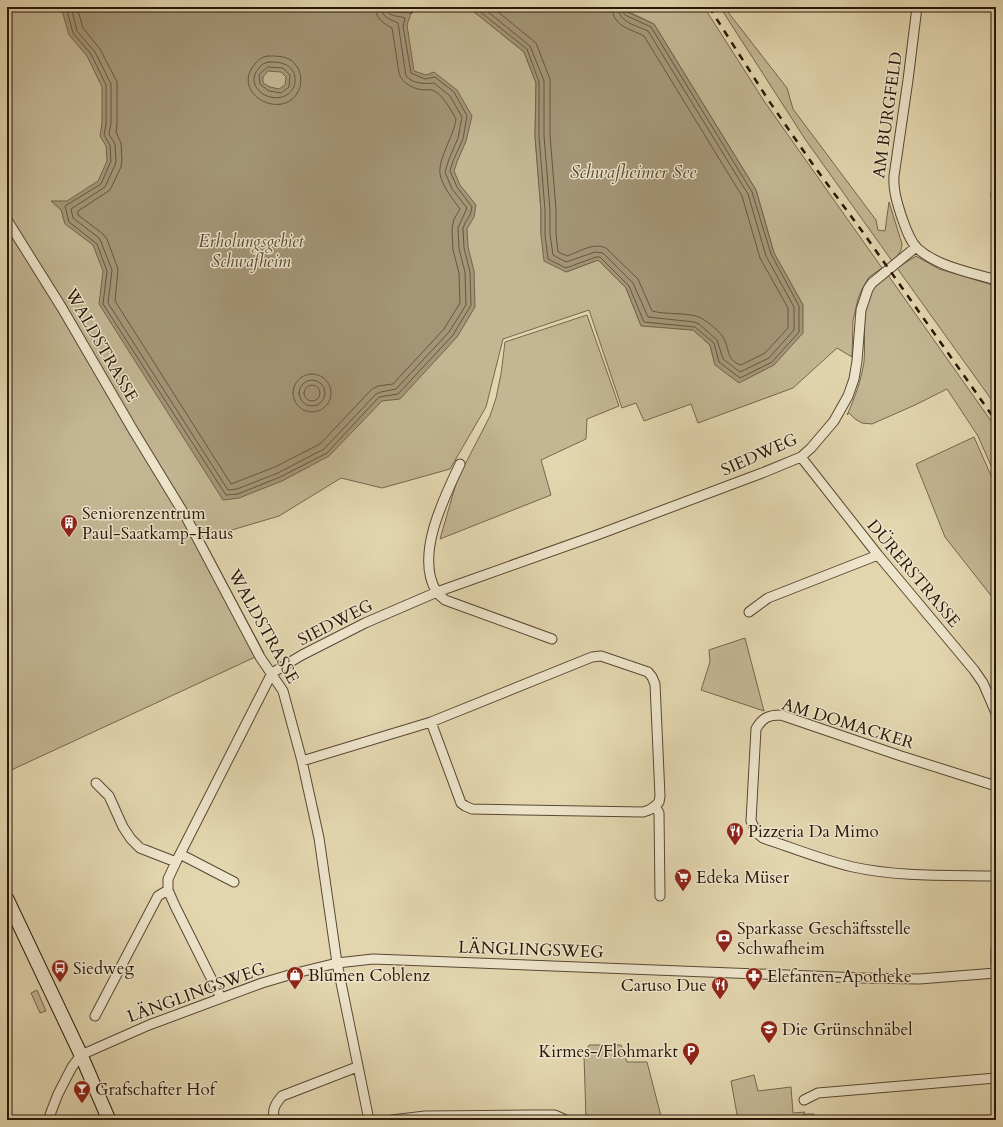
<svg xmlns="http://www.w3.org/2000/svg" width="1003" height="1127" font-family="Cardo,serif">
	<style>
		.green { fill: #c3b693; stroke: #76664e }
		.water { fill: #a49577; stroke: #73634b; fill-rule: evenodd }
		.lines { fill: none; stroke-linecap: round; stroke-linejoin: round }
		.shore { stroke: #665640; stroke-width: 1 }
		.stream { stroke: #73634b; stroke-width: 2.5 }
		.minor-casing { stroke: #584732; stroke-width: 11 }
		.secondary-casing { stroke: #291709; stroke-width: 15 }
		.minor { stroke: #ede4cb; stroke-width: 9 }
		.secondary { stroke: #ede4cb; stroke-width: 13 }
		.rail { stroke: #291709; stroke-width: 2.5; stroke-dasharray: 7 7; stroke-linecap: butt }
		.labels { text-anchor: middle; stroke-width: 3; stroke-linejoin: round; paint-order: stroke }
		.street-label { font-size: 17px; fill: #291709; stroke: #ede4cb }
		.park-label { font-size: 17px; font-style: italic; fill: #574732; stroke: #ede4cb }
		.poi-label { font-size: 17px; fill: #291709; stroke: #ede4cb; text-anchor: start }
		.water-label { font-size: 18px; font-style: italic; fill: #5a4935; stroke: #ede4cb }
	</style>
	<rect width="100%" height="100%" fill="#e3d6af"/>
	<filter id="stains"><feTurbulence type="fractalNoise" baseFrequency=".005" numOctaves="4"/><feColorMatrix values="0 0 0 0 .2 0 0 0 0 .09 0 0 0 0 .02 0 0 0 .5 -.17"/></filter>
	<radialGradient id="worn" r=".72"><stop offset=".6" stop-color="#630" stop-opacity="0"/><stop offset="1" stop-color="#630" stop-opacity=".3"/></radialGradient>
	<path class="green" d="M7,7H468L524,52L536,83L535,136L541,211V235L566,272L598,260L626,288L641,325L693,330L710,345L715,365L803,305L774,253L756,190L654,24L627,11V7H704L764,101L882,268L869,277L862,289L858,299L853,320L852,357L837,348L793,388L698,423L691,404L644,421L636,403L622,408L589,310L503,339L486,407L450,469L382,488L341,478L279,516L225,532L199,531L264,653L7,772Z
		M720,7H727L728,12L787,88L793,109L876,220L878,230L885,231L889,202L902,244C902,252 897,256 892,261L805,139Z
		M916,256L939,269L996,286V406L897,268Z
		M888,275L996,428V477L978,436L947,389L915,405L872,424L862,423L855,419L849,413L847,415C855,397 861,381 864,362C866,343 861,308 871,292C875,285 881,280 888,275Z
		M587,315L619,406L587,419L586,439L541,460L551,495L440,539L457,480L490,416L496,398L501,374L505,342Z
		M974,437L996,487V602L945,537L916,464Z
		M745,638L764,711L701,690L710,662L709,650Z
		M37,990L46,1011L40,1013L31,993Z
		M589,1045H621L627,1062H647L662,1120H586L584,1055Z
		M754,1075L758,1091L791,1087L793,1113L805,1112L803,1114H814L816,1120H738L731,1081Z"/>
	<path class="water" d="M61,7H389L393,12L411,13L407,25L414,71L426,75L434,72L457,90L472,116L466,141L457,162L454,171L460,185L476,205L474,217L467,229L468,247L474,271L475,307L457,337L400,399L382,401L329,456L282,481L239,498L223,500L99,304L103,271L93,245L65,224L61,210L51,201H67L98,181L107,161L106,146L100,136L102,123V87L87,56L69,35ZM268,71L281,72L286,77L285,85L279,89L270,87L263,83V77Z
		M468,7H627V12L654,24L756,190L774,253L803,305V333L774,365L739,383L715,365L710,345L693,330L641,326L626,288L598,260L566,272L544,261L541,235V211L535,136L536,83L524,52Z"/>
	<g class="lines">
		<path class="shore" d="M66,7L73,33L91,54L106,85V124L104,135L110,145L111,161L101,184L65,206L69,222L97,244L107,271L103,304L226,495L238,494L280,477L327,453L379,397L398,394L453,335L471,305L470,272L464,248L463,228L465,223L470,215L472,207L457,187L450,171L453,161L463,139L467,116L454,92L435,77L425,79L411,73L403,26L405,18C397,15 388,18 386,7
			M71,7L77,31L95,52L111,84V123L109,134L115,144L116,161L115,165L105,187L71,209L73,218L99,238L101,242L112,270L108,303L228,490L237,489L278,473L324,449L376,394L381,392L396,389L449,332L466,305L465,272L459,249L458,228L467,208L452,189L445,172L449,159L458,138L462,117L450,96L434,83C425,84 413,84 406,76L398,23C390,19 382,18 381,7
			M77,7L83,28L100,49L117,82V124L116,132L121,143L122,160L121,167L110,190L78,211V215L103,234L107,239L118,269L115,301L231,484L275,467L320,444L372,389L378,386L393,384L444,329L460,303L459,273L453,250L452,229L454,219L460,209C453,199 445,190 441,178C435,162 454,137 456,119C451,110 442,93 432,90C430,89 428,90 426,90C415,90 402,84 399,73L392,28C383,23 376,19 375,7
			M474,7L527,49L539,82V136L545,210V235L548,259L566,268L596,257H600L629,286L644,322L695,327L714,343L719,362L740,378L772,362L799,332V306L771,254L752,192L651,27L625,15L623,12V7
			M482,7L530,46L544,81V136L550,210V234L553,255L566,262L595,252L603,253L633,283L648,317L694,322L699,324L717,340L723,359L740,372L769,358L794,330V307L766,256L748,194L648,31C636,25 619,23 618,7
			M492,7L536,43L550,79V135L556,210V234L558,252L567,256C579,252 593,242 606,248L638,279L652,311C665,315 691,312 701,318C708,322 720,331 724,339C730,350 726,360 741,365L765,353L788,328V308L760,258L742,196L644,36C629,28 613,27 612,7
			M268,56C274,56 283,56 289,59C308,70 303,100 282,104C260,108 236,85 255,64C259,59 262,57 268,56Z
			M269,62C274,62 280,62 284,64C297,68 299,86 288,94C272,106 242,87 259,68C262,64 264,63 269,62Z
			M268,67L283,68L290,75L289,87L281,93L269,91L260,84L259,75Z
			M293 393a19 19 0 1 1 38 0a19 19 0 1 1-38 0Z
			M299 393a13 13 0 1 1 26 0a13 13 0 1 1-26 0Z
			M304 393a8 8 0 1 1 16 0a8 8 0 1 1-16 0Z"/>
		<path class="stream" d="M411,13L417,7"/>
		<defs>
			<path id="minor" d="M917,7L908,80L894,176C893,190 897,202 901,215C905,226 909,240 917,248C938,267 970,272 996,280
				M996,193V197
				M7,220L62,308L133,430L186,517L260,657L283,691L302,761L319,838L337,963L369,1120
				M801,457L878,555L974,670L983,683L996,713
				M460,464C444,498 415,555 436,591C438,595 442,597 445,600L552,639
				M749,612L768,598L878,555
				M431,722L461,803L465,806L472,809L643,812L649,810L655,806
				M302,761L431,722L592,657L601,656L648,672L652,677L655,684L660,796L659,802L655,806L659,813L660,896
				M96,783L109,796L123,827L131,839L140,848L176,862
				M996,786L901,756L781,715C768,715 762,718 756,729L751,821L757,833L763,838C793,848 822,860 853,867C898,877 950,875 996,876
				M180,854L234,882
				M168,890L175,906L221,998
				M996,950V963
				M95,1016L158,896L168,890V879L176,862L272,673L302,655L365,623L437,592L597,535L762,473L801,457L811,448L834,421L848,396L854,379L857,361L861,310L868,289L872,283L916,247
				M804,1100L818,1093L996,1078
				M48,1120L58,1094L72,1067L81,1055L149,1025L262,983L296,973L337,963L373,959L862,978L919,979L996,973
				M275,1120C271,1110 276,1103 282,1096L357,1067
				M392,1120L425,1116L530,1115H555L566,1120"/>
			<path id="secondary" d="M7,899L81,1055L109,1120"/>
		</defs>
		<use href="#minor" class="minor-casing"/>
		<use href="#secondary" class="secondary-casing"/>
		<use href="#minor" class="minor"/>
		<use href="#secondary" class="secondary"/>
		<path class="rail" d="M709,7L769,101L814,166L862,231L996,421"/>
	</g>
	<defs>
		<symbol id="building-pin" viewBox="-11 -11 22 30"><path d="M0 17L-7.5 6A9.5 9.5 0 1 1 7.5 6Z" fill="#8f2418" stroke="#ede4cb"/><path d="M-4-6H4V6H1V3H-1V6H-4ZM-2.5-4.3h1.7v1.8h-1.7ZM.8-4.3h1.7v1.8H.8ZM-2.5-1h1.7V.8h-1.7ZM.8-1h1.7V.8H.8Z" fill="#fff"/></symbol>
		<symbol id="restaurant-pin" viewBox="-11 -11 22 30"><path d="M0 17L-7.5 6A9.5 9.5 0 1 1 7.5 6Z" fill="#8f2418" stroke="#ede4cb"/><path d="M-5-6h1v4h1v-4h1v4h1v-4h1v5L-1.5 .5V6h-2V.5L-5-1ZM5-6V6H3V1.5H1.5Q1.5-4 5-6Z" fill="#fff"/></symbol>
		<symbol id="supermarket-pin" viewBox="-11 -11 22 30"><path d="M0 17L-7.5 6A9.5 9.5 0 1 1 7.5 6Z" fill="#8f2418" stroke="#ede4cb"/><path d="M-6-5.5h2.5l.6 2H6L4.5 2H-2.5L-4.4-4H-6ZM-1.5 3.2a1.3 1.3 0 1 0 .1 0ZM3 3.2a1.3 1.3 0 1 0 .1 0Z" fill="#fff"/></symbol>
		<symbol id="bank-pin" viewBox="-11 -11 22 30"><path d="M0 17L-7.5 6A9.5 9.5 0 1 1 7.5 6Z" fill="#8f2418" stroke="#ede4cb"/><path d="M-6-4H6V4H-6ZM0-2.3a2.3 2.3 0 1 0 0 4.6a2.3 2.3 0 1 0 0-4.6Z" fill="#fff"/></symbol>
		<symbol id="bus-pin" viewBox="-11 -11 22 30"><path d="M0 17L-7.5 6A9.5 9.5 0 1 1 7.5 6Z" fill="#8f2418" stroke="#ede4cb"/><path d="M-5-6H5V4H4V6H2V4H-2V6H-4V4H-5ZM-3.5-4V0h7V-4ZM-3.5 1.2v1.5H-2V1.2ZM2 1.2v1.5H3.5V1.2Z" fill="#fff"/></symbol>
		<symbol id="shop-pin" viewBox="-11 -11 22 30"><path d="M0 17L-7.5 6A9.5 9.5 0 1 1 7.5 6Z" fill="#8f2418" stroke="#ede4cb"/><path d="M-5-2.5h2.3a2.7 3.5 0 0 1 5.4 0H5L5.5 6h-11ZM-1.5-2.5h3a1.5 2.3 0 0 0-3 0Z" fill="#fff"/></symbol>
		<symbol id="pharmacy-pin" viewBox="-11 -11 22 30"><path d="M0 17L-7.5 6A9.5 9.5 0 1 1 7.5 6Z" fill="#8f2418" stroke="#ede4cb"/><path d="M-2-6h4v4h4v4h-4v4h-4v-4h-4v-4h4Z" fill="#fff"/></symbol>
		<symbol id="school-pin" viewBox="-11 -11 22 30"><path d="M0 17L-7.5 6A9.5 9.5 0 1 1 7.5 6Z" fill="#8f2418" stroke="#ede4cb"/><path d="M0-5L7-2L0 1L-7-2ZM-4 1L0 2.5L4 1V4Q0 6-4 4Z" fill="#fff"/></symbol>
		<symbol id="parking-pin" viewBox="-11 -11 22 30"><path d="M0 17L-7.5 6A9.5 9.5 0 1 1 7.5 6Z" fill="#8f2418" stroke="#ede4cb"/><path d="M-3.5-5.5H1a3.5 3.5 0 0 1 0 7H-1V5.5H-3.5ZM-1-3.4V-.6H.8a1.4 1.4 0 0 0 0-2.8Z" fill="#fff"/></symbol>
		<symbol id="bar-pin" viewBox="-11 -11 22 30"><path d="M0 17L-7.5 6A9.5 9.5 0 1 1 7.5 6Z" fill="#8f2418" stroke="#ede4cb"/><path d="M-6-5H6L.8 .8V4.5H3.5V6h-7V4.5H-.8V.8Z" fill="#fff"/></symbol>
	</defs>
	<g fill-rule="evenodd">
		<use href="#building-pin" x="59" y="513" width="20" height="27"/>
		<use href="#restaurant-pin" x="725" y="821" width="20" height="27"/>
		<use href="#supermarket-pin" x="673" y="867" width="20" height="27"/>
		<use href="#bank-pin" x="714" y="928" width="20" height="27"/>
		<use href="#bus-pin" x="50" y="958" width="20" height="27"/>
		<use href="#shop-pin" x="285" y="965" width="20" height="27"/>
		<use href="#pharmacy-pin" x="744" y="966" width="20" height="27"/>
		<use href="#restaurant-pin" x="710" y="975" width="20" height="27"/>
		<use href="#school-pin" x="759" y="1019" width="20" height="27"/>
		<use href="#parking-pin" x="681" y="1041" width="20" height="27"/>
		<use href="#bar-pin" x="72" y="1079" width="20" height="27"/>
	</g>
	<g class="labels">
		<g class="street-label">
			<text transform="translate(887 115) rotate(-82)" y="6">AM BURGFELD</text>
			<text transform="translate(102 345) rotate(60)" y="6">WALDSTRASSE</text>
			<text transform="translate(759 454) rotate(-24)" y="6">SIEDWEG</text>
			<text transform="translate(914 573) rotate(50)" y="6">DÜRERSTRASSE</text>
			<text transform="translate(335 622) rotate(-27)" y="6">SIEDWEG</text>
			<text transform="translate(264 626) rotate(61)" y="6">WALDSTRASSE</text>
			<text transform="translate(848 723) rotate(17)" y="6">AM DOMACKER</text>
			<text transform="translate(531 949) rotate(2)" y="6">LÄNGLINGSWEG</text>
			<text transform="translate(196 992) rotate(-20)" y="6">LÄNGLINGSWEG</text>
		</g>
		<g class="park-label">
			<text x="251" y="247">Erholungsgebiet<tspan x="251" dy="20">Schwafheim</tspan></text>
		</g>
		<g class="poi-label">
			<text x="82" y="519">Seniorenzentrum<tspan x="82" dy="20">Paul-Saatkamp-Haus</tspan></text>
			<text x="748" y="837">Pizzeria Da Mimo</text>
			<text x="696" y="883">Edeka Müser</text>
			<text x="737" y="934">Sparkasse Geschäftsstelle<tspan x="737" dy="20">Schwafheim</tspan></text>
			<text x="73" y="974">Siedweg</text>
			<text x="308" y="981">Blumen Coblenz</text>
			<text x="767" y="982">Elefanten-Apotheke</text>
			<text x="707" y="991" text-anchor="end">Caruso Due</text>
			<text x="782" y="1035">Die Grünschnäbel</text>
			<text x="678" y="1057" text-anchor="end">Kirmes-/Flohmarkt</text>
			<text x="95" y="1095">Grafschafter Hof</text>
		</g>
		<g class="water-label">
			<text x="633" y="178">Schwafheimer See</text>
		</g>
	</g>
	<rect width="1003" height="1127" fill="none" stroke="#e3d6af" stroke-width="24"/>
	<rect x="8" y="8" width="987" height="1111" fill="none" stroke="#291709" stroke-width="2"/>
	<rect x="12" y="12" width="979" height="1103" fill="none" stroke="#291709"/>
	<rect width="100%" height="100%" filter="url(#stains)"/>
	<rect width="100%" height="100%" fill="url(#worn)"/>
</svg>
